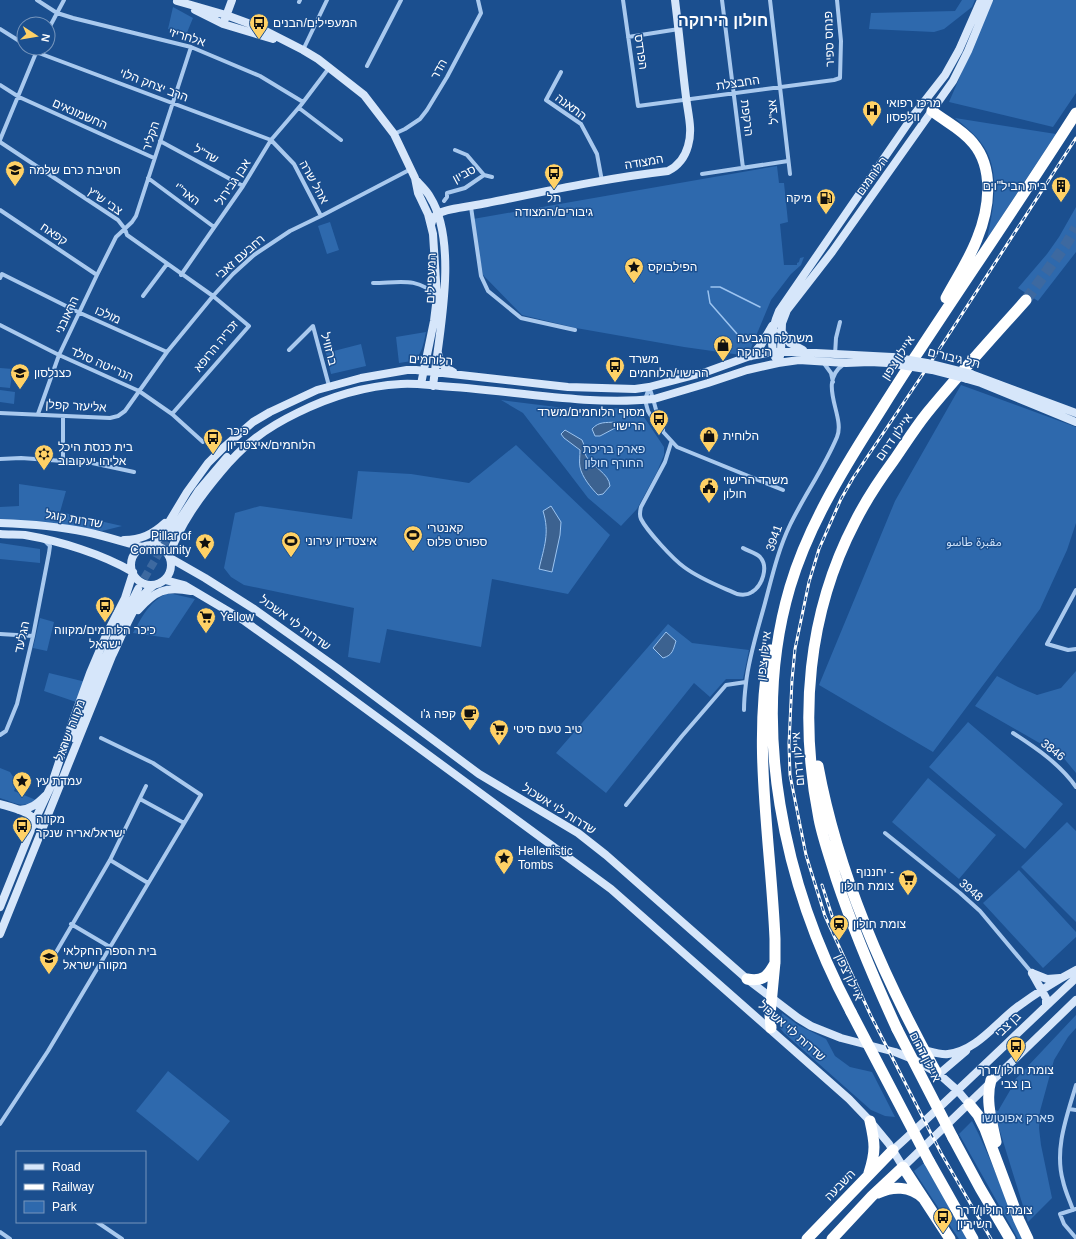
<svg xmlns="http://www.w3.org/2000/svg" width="1076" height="1239" font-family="Arial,'Noto Sans Arabic','Noto Sans Hebrew',sans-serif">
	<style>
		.green { fill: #2e69ad }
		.water { fill: #3c6290; stroke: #9cc4f0 }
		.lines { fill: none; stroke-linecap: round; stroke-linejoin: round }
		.stream { stroke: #9cc4f0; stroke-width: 1.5 }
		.secondary-tunnel { stroke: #3d69a0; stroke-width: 8; stroke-dasharray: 8 4; stroke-linecap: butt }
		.highway-tunnel { stroke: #3d69a0; stroke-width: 11; stroke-dasharray: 11 5.5; stroke-linecap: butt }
		.street { stroke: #a9c9ee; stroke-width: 4 }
		.secondary { stroke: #d6e6fa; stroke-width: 8 }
		.highway { stroke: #fff; stroke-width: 11 }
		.rail-casing { stroke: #fff; stroke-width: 3 }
		.rail { stroke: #1b4f8f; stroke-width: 1.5; stroke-dasharray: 4.5; stroke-linecap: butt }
		.secondary-bridge { stroke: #d6e6fa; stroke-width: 8 }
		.highway-bridge { stroke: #fff; stroke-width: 11 }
		.labels { text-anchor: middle; stroke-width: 3; stroke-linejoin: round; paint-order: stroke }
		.poi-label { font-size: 12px; fill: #fff; stroke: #1b4f8f; text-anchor: start }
		.street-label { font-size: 12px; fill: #fff; stroke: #1b4f8f }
		.park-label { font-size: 12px; fill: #cfe3fa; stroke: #1b4f8f }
		.district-label { font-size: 16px; font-weight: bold; fill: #fff; stroke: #1b4f8f }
	</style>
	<rect width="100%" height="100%" fill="#1b4f8f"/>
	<path class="green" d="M962,0H975L972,7L944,29L934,32L869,29L871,13L955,11Z
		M993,0H1076V93L1053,127L949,102Z
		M173,7L193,18L186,35L168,29Z
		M955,118L1056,134L987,239C993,210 1000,179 987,152C980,138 967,128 955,118Z
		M777,166L779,183H784L788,222L780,224L784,265H797V263L799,262L800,258L804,257L801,265L791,274L771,300L751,348L741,355L684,347L576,328L522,315L483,275L473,219Z
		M1076,207V252L1038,301L1018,288L1047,254L1059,237Z
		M330,222L339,250L327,254L318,226Z
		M426,332C424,341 422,357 412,361C408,362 403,362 399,363L396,337Z
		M361,344L366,366L331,374L326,353Z
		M0,368L13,369L10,388L0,387Z
		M961,385L1076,427V523L1067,550L1040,609L933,752L819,685L895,501Z
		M0,390L15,392L14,404L0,402Z
		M501,400L572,409L638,408L664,447V455L657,472L637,509L621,526L588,498L523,413Z
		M516,445L610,535L568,594L492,579L481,647L387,629L380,663L348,657L354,608L244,585L231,577L224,568L235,513L260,506L352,519L358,471L411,474L469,483Z
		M19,484L66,491L60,512L122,526L102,531L41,523L0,520V507L19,506Z
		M0,543L40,549V563L0,559Z
		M166,594H173L195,599L169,638L133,633C142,617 149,602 166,594Z
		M40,618L54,622L47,651L33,648Z
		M668,624L692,643L749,650L743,679H726L710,697L694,683L606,793L556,753Z
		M1076,671V773L1062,756L975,706L997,676L1018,687L1037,695L1061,688Z
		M49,673L86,682L79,703L44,691Z
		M968,722L1063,804L1025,849L929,767Z
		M0,768L10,772L17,783L14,791L36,800C21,809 16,803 0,798Z
		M928,778L996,835L959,879L892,822Z
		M1067,822L1076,831V922L1021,867Z
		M1019,870L1076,932V937L1043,968L983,903Z
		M782,1013L798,1025L826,1039L835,1056L850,1067L872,1072L895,1117L885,1116L871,1110L784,1033L780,1028Z
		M1076,1015V1028L1068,1037L1054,1060L1040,1111L1039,1128L1041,1145L1052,1198L1028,1222L998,1125L995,1110L998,1111L1012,1087L1010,1085Z
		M168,1071L230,1121L198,1161L136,1111Z
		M972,1121C992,1159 1005,1200 1024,1239H1018L959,1134Z
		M924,1163L967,1239H959L914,1171Z"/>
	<path class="water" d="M615,422L617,427L600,436H595L592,429C599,421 606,423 615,422Z
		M565,430L582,440C585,445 584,451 586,456C592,467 609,473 610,486L603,494L598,495C591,488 582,477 580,467C579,462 580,456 580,450L564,438L561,434Z
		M551,506L561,522L560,535L552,572L539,569C544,547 550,533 543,511Z
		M666,632L676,641C673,650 673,655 663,658L653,648Z"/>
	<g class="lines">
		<path class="stream" d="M711,287H720L760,307
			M708,291L710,303L738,335"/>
		<path class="secondary-tunnel" d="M138,589L169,536"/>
		<path class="highway-tunnel" d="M1026,300L1065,246L1076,228"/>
		<path class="street" d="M37,0L57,13L73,18L191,47L260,76L303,102
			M623,0L638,106L834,80L840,78L841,41L837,0
			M722,0L743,168
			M770,0L790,174
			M299,2L300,0
			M0,29L24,44
			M48,30L64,0
			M628,37L679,29
			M31,48L36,52L271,140L294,164L321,216
			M303,50L327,0
			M367,66L401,0
			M561,72L546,100L581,124L597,154L602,181
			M0,85L19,97L154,158
			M299,108L341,140
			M394,134L405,129L420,119L427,110L447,77L481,13L478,0
			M0,140L38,48
			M160,141L243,186
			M0,142L118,220L125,229L127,235L213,296L249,326L172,414
			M455,150L467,155L484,175L492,177
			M702,174L788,161
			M148,178L214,227
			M444,201L447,197V193L465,188L484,175
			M471,207L481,276L488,291L521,318L575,330
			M0,210L97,275
			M181,275L243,186L271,140L301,105L329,68
			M0,278L2,274L78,312L167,352
			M373,283C397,283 418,276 436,296
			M143,296L167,264
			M0,325L59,355L139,391L172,414L203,442
			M289,350L313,326L329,386
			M835,355L836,338L840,322
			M823,362L831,373L833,382
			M649,387C655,401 656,416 663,430
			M649,388L645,400L648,411L655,423L677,447L783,490
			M0,413L110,418L118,416L125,411L167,352L213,296L233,274L254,255L290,231L321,216L411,169
			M38,414L59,355L97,275L116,237L132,222L136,216L191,47
			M63,416V461
			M671,443L665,462L641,507C640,511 639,515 641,519C647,531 673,559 684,567C700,579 719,586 737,594C742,595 748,595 752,592C762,586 769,567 760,557C756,553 748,551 743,548
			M0,459L21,458L63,461H83L134,472
			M1076,590L1047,644L1068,650L1076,649
			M0,634L33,636
			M744,710C744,701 745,691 746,683C749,656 758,629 765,603C772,577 778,550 790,525C804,496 824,468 837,437C846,416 816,383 844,364
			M1013,733C1036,748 1060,764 1076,787
			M0,735L6,731L17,704L33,636L49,553L50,546L44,540
			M140,799L184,823
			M626,805L682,736L726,685L746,682
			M885,833L960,893L980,911L1032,973
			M110,860L148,883
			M71,924L110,947
			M55,954L110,860L146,786
			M1069,1109L1076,1110
			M0,1124L48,1051L201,795L153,763L101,738
			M1076,1209L1060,1214L1064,1224L1076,1238
			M1073,1210C1070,1201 1065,1191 1063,1181C1054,1149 1067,1116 1076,1085
			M97,1222L122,1239
			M0,1232L10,1239"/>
		<path class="secondary" d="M177,1L226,15L256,26L303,50L318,59L364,95L394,134L415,178L418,193L428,214L433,234L437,297L434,321L421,384
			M195,10L223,24L273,39
			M225,19L232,0
			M417,181C421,186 427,191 430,197C459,243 439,334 433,386
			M431,225C432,220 434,215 439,213C449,208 474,206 487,203C547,191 607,178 668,171C678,166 685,157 688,146C693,130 688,114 686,97C682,65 679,32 675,0
			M781,331L790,343L803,350
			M438,353C439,362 444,368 453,372
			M751,356L761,345L772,326
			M780,356L781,351L782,323L787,310L832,252L953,81L968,51L989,0
			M775,357C769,342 773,325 779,311L913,116L945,75L959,50L981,0
			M971,374L1076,413
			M967,379L981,383L1076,422
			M0,523C29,524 57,526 86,532C105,536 123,542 142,547
			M0,534C8,535 17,534 25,535C60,541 102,554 133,572
			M169,536L199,490L227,457
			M124,540C141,540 153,534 165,523
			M151,545L156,542L160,537L187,492L208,463L223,448L253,422L270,412L317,390L361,378L407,370H416L568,387L635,389L649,387L706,372L750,356L773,352H797L892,357
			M131 565a20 20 0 1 1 40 0a20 20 0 1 1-40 0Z
			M169,556C180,524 200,497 221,472C243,445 266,428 297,413C329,397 365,386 401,384C414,383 427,385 440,386C510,390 585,406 654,399L708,383L747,370L778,363L799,360L846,363L870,362L888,363
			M170,558L205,578L254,609L337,668L479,774L578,833L606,855L747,979L798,1018L811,1026L841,1038L895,1052L915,1060L939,1074L958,1091L969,1104
			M165,580L184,585L243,620L295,657L611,889L849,1099L870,1121L889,1144L903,1167L1076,1000
			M138,610C155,591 165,586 191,591
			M75,739L74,736C92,685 113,637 138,589
			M0,804C14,808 30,811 38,824
			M19,810C31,809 37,804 45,796
			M0,907L35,820L51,786L72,723L90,673L107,633L125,598L133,573
			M0,934L112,656C121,638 137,595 154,585
			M1032,973L1046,998V1006
			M1032,973L1047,979L1060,978
			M924,1050C932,1052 941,1055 948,1054C976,1051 995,1024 1016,1008C1035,994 1055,981 1076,970
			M939,1074L966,1051
			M893,1150C955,1094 1015,1035 1076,978"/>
		<path class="highway" d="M932,111C946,122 962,129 973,143C995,169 989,210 977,239C969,260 956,279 946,298
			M770,650C752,746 771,843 775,939V962L770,1015L771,1028
			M818,766C838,874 883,976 936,1072
			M747,979C763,982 768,976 775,963
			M851,1012C784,887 749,726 790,587C806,533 835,483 865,435C883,407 900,379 919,351C971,272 1025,193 1076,113
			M897,1029C874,979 853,929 836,878C830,858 823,839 819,819C799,718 807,614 855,522C866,500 880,479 894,460C905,444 915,428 927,413C959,374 993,337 1026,300
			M991,1080C985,1100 992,1122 996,1142
			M969,1104L978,1115L985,1129L1019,1220L1028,1239
			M953,1138L980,1188L1010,1239
			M929,1161L973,1239
			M869,1173C876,1151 875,1143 870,1121
			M878,1193C893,1186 910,1186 923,1198
			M807,1239L893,1150
			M832,1239L872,1196L903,1167L950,1239"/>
		<defs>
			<path id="rail" d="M822,885L835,925
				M991,1239L941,1153L871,1016L825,916L806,855L790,775L789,744L792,680L795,649L809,582L819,549L841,499L853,478L929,365L1076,138"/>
		</defs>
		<use href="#rail" class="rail-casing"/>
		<use href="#rail" class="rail"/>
		<path class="secondary-bridge" d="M892,357L927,363L971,374
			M888,363L932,370L967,379"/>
		<path class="highway-bridge" d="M851,1012L929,1161
			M897,1029L953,1138"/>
	</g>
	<defs>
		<symbol id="bus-pin" viewBox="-11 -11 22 30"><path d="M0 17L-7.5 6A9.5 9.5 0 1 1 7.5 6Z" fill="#ffd166" stroke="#1b4f8f"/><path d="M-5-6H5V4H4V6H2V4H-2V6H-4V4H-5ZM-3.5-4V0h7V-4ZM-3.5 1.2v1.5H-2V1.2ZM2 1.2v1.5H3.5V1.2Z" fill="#111"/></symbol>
		<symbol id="hospital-pin" viewBox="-11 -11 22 30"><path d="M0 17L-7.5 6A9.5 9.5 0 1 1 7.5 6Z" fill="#ffd166" stroke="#1b4f8f"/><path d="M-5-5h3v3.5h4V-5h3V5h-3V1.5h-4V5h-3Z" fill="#111"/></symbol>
		<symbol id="school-pin" viewBox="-11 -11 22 30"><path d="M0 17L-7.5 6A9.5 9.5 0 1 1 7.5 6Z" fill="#ffd166" stroke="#1b4f8f"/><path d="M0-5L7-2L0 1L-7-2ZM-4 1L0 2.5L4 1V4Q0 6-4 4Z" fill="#111"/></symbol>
		<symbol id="building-pin" viewBox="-11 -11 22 30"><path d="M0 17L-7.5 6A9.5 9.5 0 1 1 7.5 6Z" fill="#ffd166" stroke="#1b4f8f"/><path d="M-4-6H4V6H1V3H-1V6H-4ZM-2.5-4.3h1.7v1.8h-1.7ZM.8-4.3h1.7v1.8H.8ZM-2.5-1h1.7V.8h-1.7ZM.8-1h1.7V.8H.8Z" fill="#111"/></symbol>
		<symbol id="fuel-pin" viewBox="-11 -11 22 30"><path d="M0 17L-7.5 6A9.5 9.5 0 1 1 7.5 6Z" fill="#ffd166" stroke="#1b4f8f"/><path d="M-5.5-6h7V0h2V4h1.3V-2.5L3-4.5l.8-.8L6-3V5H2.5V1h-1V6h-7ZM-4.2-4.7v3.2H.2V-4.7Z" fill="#111"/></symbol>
		<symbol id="sight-pin" viewBox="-11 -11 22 30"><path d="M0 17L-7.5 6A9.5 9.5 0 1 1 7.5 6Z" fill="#ffd166" stroke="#1b4f8f"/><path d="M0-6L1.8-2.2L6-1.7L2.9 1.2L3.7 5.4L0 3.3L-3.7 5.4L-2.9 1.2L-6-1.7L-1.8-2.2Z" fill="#111"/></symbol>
		<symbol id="shop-pin" viewBox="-11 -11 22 30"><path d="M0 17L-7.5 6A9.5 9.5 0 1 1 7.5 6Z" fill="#ffd166" stroke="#1b4f8f"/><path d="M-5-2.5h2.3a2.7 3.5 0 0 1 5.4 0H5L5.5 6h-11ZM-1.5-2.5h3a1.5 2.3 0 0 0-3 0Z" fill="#111"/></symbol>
		<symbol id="synagogue-pin" viewBox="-11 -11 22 30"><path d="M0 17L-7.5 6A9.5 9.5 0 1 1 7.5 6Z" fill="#ffd166" stroke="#1b4f8f"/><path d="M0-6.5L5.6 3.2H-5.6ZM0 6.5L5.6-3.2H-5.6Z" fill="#111"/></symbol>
		<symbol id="civic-pin" viewBox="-11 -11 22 30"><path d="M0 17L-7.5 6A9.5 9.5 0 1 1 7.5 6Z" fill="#ffd166" stroke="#1b4f8f"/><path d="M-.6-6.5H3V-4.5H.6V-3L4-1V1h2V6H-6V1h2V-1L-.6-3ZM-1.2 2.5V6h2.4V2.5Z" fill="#111"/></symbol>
		<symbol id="stadium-pin" viewBox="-11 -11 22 30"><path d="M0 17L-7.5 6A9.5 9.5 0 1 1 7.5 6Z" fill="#ffd166" stroke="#1b4f8f"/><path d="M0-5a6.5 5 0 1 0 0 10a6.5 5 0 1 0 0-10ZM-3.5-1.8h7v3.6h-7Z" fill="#111"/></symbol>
		<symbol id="supermarket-pin" viewBox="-11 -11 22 30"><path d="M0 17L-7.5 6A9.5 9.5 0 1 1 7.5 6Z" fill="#ffd166" stroke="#1b4f8f"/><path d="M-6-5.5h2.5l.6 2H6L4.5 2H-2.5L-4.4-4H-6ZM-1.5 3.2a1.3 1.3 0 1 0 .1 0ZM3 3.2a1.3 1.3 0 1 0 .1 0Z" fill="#111"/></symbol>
		<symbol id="cafe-pin" viewBox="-11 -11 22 30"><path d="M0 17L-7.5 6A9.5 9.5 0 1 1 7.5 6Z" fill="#ffd166" stroke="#1b4f8f"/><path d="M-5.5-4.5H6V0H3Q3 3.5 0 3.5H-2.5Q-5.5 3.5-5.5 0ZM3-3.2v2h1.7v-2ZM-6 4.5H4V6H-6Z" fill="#111"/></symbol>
		<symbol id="station-pin" viewBox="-11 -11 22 30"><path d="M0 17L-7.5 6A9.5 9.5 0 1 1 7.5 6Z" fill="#ffd166" stroke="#1b4f8f"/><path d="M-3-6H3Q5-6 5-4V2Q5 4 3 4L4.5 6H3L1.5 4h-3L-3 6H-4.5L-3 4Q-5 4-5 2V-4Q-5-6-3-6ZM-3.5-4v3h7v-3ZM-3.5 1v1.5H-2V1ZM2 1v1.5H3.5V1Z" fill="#111"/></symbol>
	</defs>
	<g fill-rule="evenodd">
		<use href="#bus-pin" x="248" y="12" width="22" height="30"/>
		<use href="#hospital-pin" x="861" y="99" width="22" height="30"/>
		<use href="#school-pin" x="4" y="159" width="22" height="30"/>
		<use href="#bus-pin" x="543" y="162" width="22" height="30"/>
		<use href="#building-pin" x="1050" y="175" width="22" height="30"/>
		<use href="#fuel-pin" x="815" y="187" width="22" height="30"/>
		<use href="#sight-pin" x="623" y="256" width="22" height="30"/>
		<use href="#shop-pin" x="712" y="334" width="22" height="30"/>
		<use href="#bus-pin" x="604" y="355" width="22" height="30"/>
		<use href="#school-pin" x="9" y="362" width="22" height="30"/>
		<use href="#bus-pin" x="648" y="408" width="22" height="30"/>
		<use href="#shop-pin" x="698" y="425" width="22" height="30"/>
		<use href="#bus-pin" x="202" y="427" width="22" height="30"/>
		<use href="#synagogue-pin" x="33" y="443" width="22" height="30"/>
		<use href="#civic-pin" x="698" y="476" width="22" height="30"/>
		<use href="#stadium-pin" x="402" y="524" width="22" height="30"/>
		<use href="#stadium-pin" x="280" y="530" width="22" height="30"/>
		<use href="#sight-pin" x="194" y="532" width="22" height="30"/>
		<use href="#bus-pin" x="94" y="595" width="22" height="30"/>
		<use href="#supermarket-pin" x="195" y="606" width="22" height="30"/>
		<use href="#cafe-pin" x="459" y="703" width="22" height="30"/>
		<use href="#supermarket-pin" x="488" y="718" width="22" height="30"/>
		<use href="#sight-pin" x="11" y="770" width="22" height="30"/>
		<use href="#bus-pin" x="11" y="815" width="22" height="30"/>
		<use href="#sight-pin" x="493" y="847" width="22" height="30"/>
		<use href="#supermarket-pin" x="897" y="868" width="22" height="30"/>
		<use href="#station-pin" x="828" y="913" width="22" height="30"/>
		<use href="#school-pin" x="38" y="947" width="22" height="30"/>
		<use href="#bus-pin" x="1005" y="1035" width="22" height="30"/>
		<use href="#bus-pin" x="932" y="1206" width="22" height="30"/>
	</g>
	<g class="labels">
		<g class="poi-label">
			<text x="273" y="27">המעפילים/הבנים</text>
			<text x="886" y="107">מרכז רפואי<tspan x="886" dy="14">וולפסון</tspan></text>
			<text x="29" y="174">חטיבת כרם שלמה</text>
			<text x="1047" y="190" text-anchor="end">בית הביל"וים</text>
			<text x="554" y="202" text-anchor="middle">תל<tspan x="554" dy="14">גיבורים/המצודה</tspan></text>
			<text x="812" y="202" text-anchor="end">מיקה</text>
			<text x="648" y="271">הפילבוקס</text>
			<text x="737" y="342">משתלה הגבעה<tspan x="737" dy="14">הירוקה</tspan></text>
			<text x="629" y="363">משרד<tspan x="629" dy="14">הרישוי/הלוחמים</tspan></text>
			<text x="34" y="377">כצנלסון</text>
			<text x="645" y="416" text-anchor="end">מסוף הלוחמים/משרד<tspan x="645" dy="14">הרישוי</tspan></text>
			<text x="227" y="435">כיכר<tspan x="227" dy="14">הלוחמים/איצטדיון</tspan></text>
			<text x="723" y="440">הלוחית</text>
			<text x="58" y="451">בית כנסת היכל<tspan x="58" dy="14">אליהו יעקובוב</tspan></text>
			<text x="723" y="484">משרד הרישוי<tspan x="723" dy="14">חולון</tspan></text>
			<text x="427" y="532">קאנטרי<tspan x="427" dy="14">ספורט פלוס</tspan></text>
			<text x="191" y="540" text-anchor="end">Pillar of<tspan x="191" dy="14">Community</tspan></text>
			<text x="305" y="545">איצטדיון עירוני</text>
			<text x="220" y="621">Yellow</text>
			<text x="105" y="634" text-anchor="middle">כיכר הלוחמים/מקווה<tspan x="105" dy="14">ישראל</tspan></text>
			<text x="456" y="718" text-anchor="end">קפה ג'ו</text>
			<text x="513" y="733">טיב טעם סיטי</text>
			<text x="36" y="785">עמדת עץ</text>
			<text x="36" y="823">מקווה<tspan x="36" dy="14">ישראל/אריה שנקר</tspan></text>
			<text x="518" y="855">Hellenistic<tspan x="518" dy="14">Tombs</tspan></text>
			<text x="894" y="876" text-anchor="end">יחננוף -<tspan x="894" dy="14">צומת חולון</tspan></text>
			<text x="853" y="928">צומת חולון</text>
			<text x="63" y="955">בית הספר החקלאי<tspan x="63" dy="14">מקווה ישראל</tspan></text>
			<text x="1016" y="1074" text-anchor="middle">צומת חולון/דרך<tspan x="1016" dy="14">בן צבי</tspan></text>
			<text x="957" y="1214">צומת חולון/דרך<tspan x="957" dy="14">השיריון</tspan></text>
		</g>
		<g class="street-label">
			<text transform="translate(187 37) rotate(17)" y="4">אלחריזי</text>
			<text transform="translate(829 39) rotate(-92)" y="4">פנחס ספיר</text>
			<text transform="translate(641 52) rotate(82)" y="4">הפרדס</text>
			<text transform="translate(439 69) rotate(-61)" y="4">הדר</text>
			<text transform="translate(738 83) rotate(-9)" y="4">החבצלת</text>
			<text transform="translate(154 85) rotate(21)" y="4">הרב יצחק הלוי</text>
			<text transform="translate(571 107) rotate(37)" y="4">התאנה</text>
			<text transform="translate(773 112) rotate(-96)" y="4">אצ"ל</text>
			<text transform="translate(80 114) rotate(24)" y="4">החשמונאים</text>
			<text transform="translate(747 118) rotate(83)" y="4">הרקפת</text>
			<text transform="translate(151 136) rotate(-72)" y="4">הקליר</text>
			<text transform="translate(206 154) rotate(28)" y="4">שד"ל</text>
			<text transform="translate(644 162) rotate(-10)" y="4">המצודה</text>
			<text transform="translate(464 174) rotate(-28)" y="4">סביון</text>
			<text transform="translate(872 176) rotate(-54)" y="4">הלוחמים</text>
			<text transform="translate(233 182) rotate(-56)" y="4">אבן גבירול</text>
			<text transform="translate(314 182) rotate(61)" y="4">אהל שרה</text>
			<text transform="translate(187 194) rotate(37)" y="4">האר"י</text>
			<text transform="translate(105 201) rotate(35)" y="4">צבי ש"ץ</text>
			<text transform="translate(54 234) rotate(34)" y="4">קפאח</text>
			<text transform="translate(240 257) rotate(-41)" y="4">רחבעם זאבי</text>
			<text transform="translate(431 278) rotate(-88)" y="4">המעפילים</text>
			<text transform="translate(67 315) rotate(-65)" y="4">הראובני</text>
			<text transform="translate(108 315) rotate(24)" y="4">מולכו</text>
			<text transform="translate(216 346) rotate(-51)" y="4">זכריה הרופא</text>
			<text transform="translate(329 349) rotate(75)" y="4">ברזוויל</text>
			<text transform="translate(898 358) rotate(-57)" y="4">איילון צפון</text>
			<text transform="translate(954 358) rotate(14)" y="4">תל גיבורים</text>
			<text transform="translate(431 360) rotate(3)" y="4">הלוחמים</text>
			<text transform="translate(102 364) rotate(24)" y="4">הנרייטה סולד</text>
			<text transform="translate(76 406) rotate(3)" y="4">אליעזר קפלן</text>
			<text transform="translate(894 437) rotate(-55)" y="4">איילון דרום</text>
			<text transform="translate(74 519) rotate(10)" y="4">שדרות קוגל</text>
			<text transform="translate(774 538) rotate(-70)" y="4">3941</text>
			<text transform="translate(295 623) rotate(36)" y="4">שדרות לוי אשכול</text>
			<text transform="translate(22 637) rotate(-77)" y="4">הגלעד</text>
			<text transform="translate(764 656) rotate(-83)" y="4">איילון צפון</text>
			<text transform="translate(70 730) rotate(-69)" y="4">מקווה ישראל</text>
			<text transform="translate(1053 750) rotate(39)" y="4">3846</text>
			<text transform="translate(798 759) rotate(-95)" y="4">איילון דרום</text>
			<text transform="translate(559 809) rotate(32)" y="4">שדרות לוי אשכול</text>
			<text transform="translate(971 890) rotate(41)" y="4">3948</text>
			<text transform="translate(849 977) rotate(65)" y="4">איילון צפון</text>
			<text transform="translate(1008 1025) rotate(-44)" y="4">בן צבי</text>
			<text transform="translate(792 1031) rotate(41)" y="4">שדרות לוי אשכול</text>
			<text transform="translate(925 1057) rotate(63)" y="4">איילון דרום</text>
			<text transform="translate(840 1185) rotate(-46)" y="4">השבעה</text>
		</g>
		<g class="park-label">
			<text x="614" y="453">פארק בריכת<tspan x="614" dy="14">החורף חולון</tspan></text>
			<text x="974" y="546">مقبرة طاسو</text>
			<text x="1018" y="1122">פארק אפוטושו</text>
		</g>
		<g class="district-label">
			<text x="723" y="26">חולון הירוקה</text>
		</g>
	</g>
	<rect x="16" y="1151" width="130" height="72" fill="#1b4f8f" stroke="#7695bc"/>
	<rect x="24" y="1164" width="20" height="6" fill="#d6e6fa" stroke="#7695bc"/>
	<text x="52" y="1171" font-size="12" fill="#ffffff">Road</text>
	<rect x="24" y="1184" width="20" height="6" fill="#ffffff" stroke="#7695bc"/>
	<text x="52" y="1191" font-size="12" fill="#ffffff">Railway</text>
	<rect x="24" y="1201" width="20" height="12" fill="#2e69ad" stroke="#7695bc"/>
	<text x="52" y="1211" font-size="12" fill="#ffffff">Park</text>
	<g transform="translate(36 36) rotate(102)"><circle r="19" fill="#1b4f8f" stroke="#7695bc"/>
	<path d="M0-3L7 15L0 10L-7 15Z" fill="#ffd166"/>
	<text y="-6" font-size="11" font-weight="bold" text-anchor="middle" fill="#ffffff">N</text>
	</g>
</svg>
